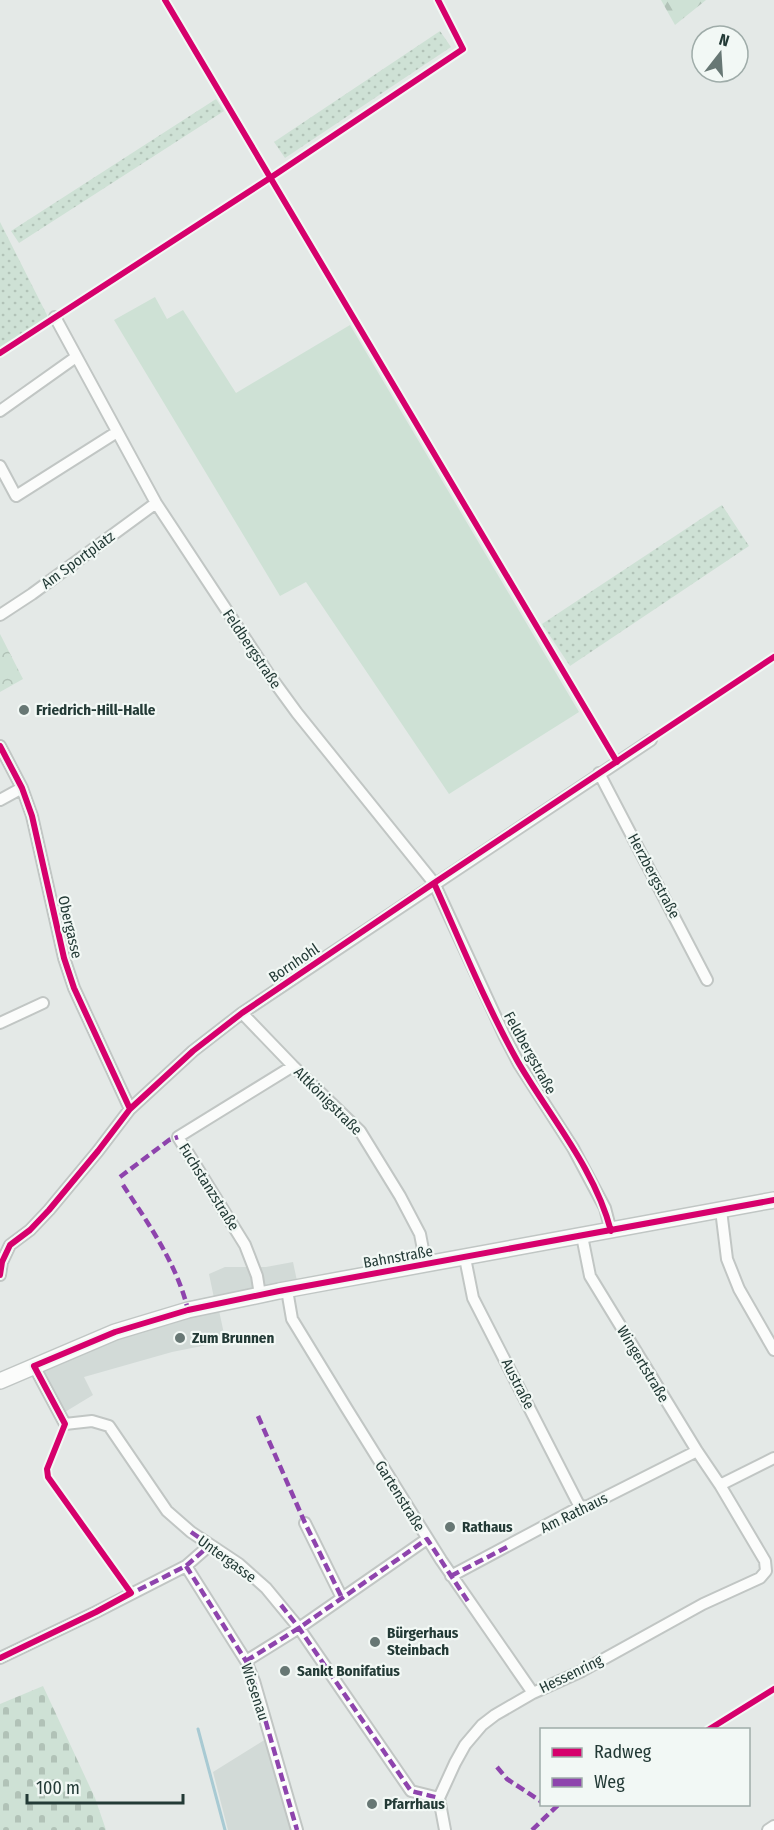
<svg xmlns="http://www.w3.org/2000/svg" width="774" height="1830" font-family="'Fira Sans Condensed',sans-serif">
	<style>
		.built { fill: #d2dad7 }
		.grass { fill: url(#grass-dots) }
		.forest { fill: url(#forest-firs) }
		.cemetery { fill: url(#cemetery-stones) }
		.park { fill: url(#park-crowns) }
		.garden { fill: #cee1d5 }
		.lines { fill: none; stroke-linecap: round; stroke-linejoin: round }
		.stream { stroke: #a8cad3; stroke-width: 3 }
		.minor-casing { stroke: #c1c6c4; stroke-width: 14 }
		.secondary-casing { stroke: #c0c6c4; stroke-width: 18 }
		.minor { stroke: #fbfcfb; stroke-width: 10 }
		.secondary { stroke: #fbfcfb; stroke-width: 15 }
		.quiet { stroke: #8e44ad; stroke-width: 4.5; stroke-dasharray: 9 4.5; stroke-linecap: butt }
		.cycleway-casing { stroke: #f2f8f5; stroke-width: 10 }
		.cycleway { stroke: #d6006c; stroke-width: 6 }
		.poi-dot { fill: #677774; stroke: #f2f8f5; stroke-width: 2 }
		.labels { text-anchor: middle; stroke-width: 4.5; stroke-linejoin: round; paint-order: stroke }
		.street-label { font-size: 15px; fill: #233a36; stroke: #f2f8f5 }
		.poi-label { font-size: 15px; font-weight: bold; fill: #233a36; stroke: #f2f8f5; text-anchor: start }
	</style>
	<defs>
		<pattern id="grass-dots" width="8" height="8" patternUnits="userSpaceOnUse" patternTransform="scale(1.5)"><rect width="8" height="8" fill="#cee1d5"/><path d="M2 2h.1M6 6h.1" fill="none" stroke="#b1c2b7" stroke-width="1.8" stroke-linecap="round"/></pattern>
		<pattern id="forest-firs" width="22" height="20" patternUnits="userSpaceOnUse" patternTransform="scale(1.5)"><rect width="22" height="20" fill="#cee1d5"/><path d="M5 1l3.5 6h-7zM16 11l3.5 6h-7z" fill="#b1c2b7"/></pattern>
		<pattern id="cemetery-stones" width="16" height="16" patternUnits="userSpaceOnUse" patternTransform="scale(1.5)"><rect width="16" height="16" fill="#cee1d5"/><path d="M2 7V4a2 2 0 0 1 4 0v3zM10 15v-3a2 2 0 0 1 4 0v3z" fill="#b1c2b7"/></pattern>
		<pattern id="park-crowns" width="20" height="18" patternUnits="userSpaceOnUse" patternTransform="scale(1.5)"><rect width="20" height="18" fill="#cee1d5"/><path d="M2 6a3 3 0 1 1 6 0M12 15a3 3 0 1 1 6 0" fill="none" stroke="#b1c2b7"/></pattern>
	</defs>
	<rect width="100%" height="100%" fill="#e4e9e7"/>
	<path class="built" d="M293,1262L297,1281L214,1298L209,1274L225,1267H266Z
		M218,1306L226,1343L202,1346L172,1352L84,1377L93,1395L60,1415L34,1366Z
		M266,1739L293,1830H228L213,1772Z"/>
	<path class="grass" d="M440,31L451,47L285,158L274,142Z
		M216,99L224,111L19,243L11,231Z
		M0,222L48,317L0,348Z
		M722,505L749,546L570,666L542,624Z"/>
	<path class="forest" d="M661,0H706L675,25Z"/>
	<path class="cemetery" d="M43,1686L95,1798L106,1830H0V1704Z"/>
	<path class="park" d="M0,634L23,679L0,692Z"/>
	<path class="garden" d="M155,297L167,319L183,310L236,393L350,325L579,712L449,794L306,582L280,596L114,320Z"/>
	<g class="lines">
		<path class="stream" d="M198,1729L225,1830"/>
		<defs>
			<path id="minor" d="M55,317L156,503L270,676L297,713L434,883L505,1037L519,1064L573,1148L605,1208L611,1231
				M0,411L76,357
				M0,466L16,496L117,432
				M0,615L32,594L156,503
				M0,746L22,788L32,816L64,958L74,988L130,1109
				M599,773L707,980
				M0,800L22,788
				M242,1013L293,1066L360,1131L400,1196L420,1234L426,1265
				M0,1023L43,1003
				M721,1210L727,1259L739,1289L774,1350
				M465,1258L473,1298L580,1507
				M0,1275L2,1262L10,1245L30,1230L49,1210L98,1151L130,1109L193,1051L242,1013L651,740
				M287,1290L292,1319L347,1409L441,1560L533,1693
				M260,1295L257,1276L245,1245L178,1137L293,1066
				M34,1366L65,1424L92,1421L109,1426L167,1511L191,1532L239,1564L266,1588L299,1628L411,1791L439,1798
				M720,1485L774,1458
				M305,1523L342,1598
				M186,1566L246,1661L254,1681L297,1830
				M451,1576L580,1507L588,1506L697,1451
				M0,1658L96,1612L186,1566L210,1545
				M246,1661L299,1628L427,1539
				M445,1830L439,1798L455,1763L465,1745L482,1725L495,1715L533,1693L582,1671L703,1604L760,1578L766,1571L765,1561L720,1485L697,1451L590,1276L582,1236
				M768,1830L774,1826"/>
			<path id="secondary" d="M0,1381L115,1332L188,1310L279,1291L774,1200"/>
		</defs>
		<use href="#minor" class="minor-casing"/>
		<use href="#secondary" class="secondary-casing"/>
		<use href="#minor" class="minor"/>
		<use href="#secondary" class="secondary"/>
		<path class="quiet" d="M120,1177L169,1140L178,1137
			M123,1185C148,1223 177,1264 188,1310
			M258,1416L305,1523L342,1598
			M191,1532L219,1551
			M186,1566L246,1661L254,1681L297,1830
			M451,1576L509,1546
			M126,1596L186,1566L210,1545
			M281,1605L299,1628L411,1791L439,1798
			M246,1661L299,1628L427,1539L469,1603
			M497,1767L507,1779L542,1802
			M532,1830L559,1804"/>
		<defs>
			<path id="cycleway" d="M165,0L617,762
				M0,353L270,178L463,49L438,0
				M0,746L22,788L32,816L64,958L74,988L130,1109
				M434,883C461,943 486,1005 518,1062C550,1117 595,1169 611,1231
				M0,1275L2,1262L10,1245L30,1230L49,1210L98,1151L130,1109L193,1051L242,1013L434,883L774,657
				M0,1658L96,1612L131,1593L48,1477L47,1469L65,1424L34,1366L115,1332L188,1310L279,1291L774,1200
				M708,1730L774,1689"/>
		</defs>
		<use href="#cycleway" class="cycleway-casing"/>
		<use href="#cycleway" class="cycleway"/>
	</g>
	<g class="poi-dot">
		<circle cx="24" cy="710" r="6"/>
		<circle cx="180" cy="1338" r="6"/>
		<circle cx="450" cy="1527" r="6"/>
		<circle cx="375" cy="1642" r="6"/>
		<circle cx="285" cy="1671" r="6"/>
		<circle cx="372" cy="1804" r="6"/>
	</g>
	<g class="labels">
		<g class="street-label">
			<text transform="translate(78 560) rotate(-36)" y="5">Am Sportplatz</text>
			<text transform="translate(252 649) rotate(56)" y="5">Feldbergstraße</text>
			<text transform="translate(654 876) rotate(62)" y="5">Herzbergstraße</text>
			<text transform="translate(70 927) rotate(77)" y="5">Obergasse</text>
			<text transform="translate(294 963) rotate(-34)" y="5">Bornhohl</text>
			<text transform="translate(530 1053) rotate(61)" y="5">Feldbergstraße</text>
			<text transform="translate(328 1101) rotate(45)" y="5">Altkönigstraße</text>
			<text transform="translate(209 1187) rotate(58)" y="5">Fuchstanzstraße</text>
			<text transform="translate(398 1257) rotate(-10)" y="5">Bahnstraße</text>
			<text transform="translate(643 1364) rotate(59)" y="5">Wingertstraße</text>
			<text transform="translate(518 1384) rotate(63)" y="5">Austraße</text>
			<text transform="translate(400 1496) rotate(58)" y="5">Gartenstraße</text>
			<text transform="translate(574 1513) rotate(-26)" y="5">Am Rathaus</text>
			<text transform="translate(227 1559) rotate(36)" y="5">Untergasse</text>
			<text transform="translate(571 1674) rotate(-26)" y="5">Hessenring</text>
			<text transform="translate(255 1692) rotate(72)" y="5">Wiesenau</text>
		</g>
		<g class="poi-label">
			<text x="36" y="715">Friedrich-Hill-Halle</text>
			<text x="192" y="1343">Zum Brunnen</text>
			<text x="462" y="1532">Rathaus</text>
			<text x="387" y="1638">Bürgerhaus<tspan x="387" dy="17">Steinbach</tspan></text>
			<text x="297" y="1676">Sankt Bonifatius</text>
			<text x="384" y="1809">Pfarrhaus</text>
		</g>
	</g>
	<rect x="540" y="1728" width="210" height="78" fill="#f2f8f5" stroke="#9faca9" stroke-width="1.5"/>
	<rect x="552" y="1748" width="30" height="9" fill="#d6006c" stroke="#9faca9" stroke-width="1.5"/>
	<text x="594" y="1758" font-size="18" fill="#233a36">Radweg</text>
	<rect x="552" y="1778" width="30" height="9" fill="#8e44ad" stroke="#9faca9" stroke-width="1.5"/>
	<text x="594" y="1788" font-size="18" fill="#233a36">Weg</text>
	<g transform="translate(720 54) rotate(17)"><circle r="28" fill="#f2f8f5" stroke="#9faca9" stroke-width="1.5"/>
	<path d="M0-4.5L10 22L0 15L-10 22Z" fill="#677774"/>
	<text y="-9" font-size="16" font-weight="bold" text-anchor="middle" fill="#233a36">N</text>
	</g>
	<path d="M27 1794v9h156v-9" fill="none" stroke="#233a36" stroke-width="3"/>
	<text x="36" y="1794" font-size="18" fill="#233a36" stroke="#f2f8f5" stroke-width="4.5" paint-order="stroke">100 m</text>
</svg>
